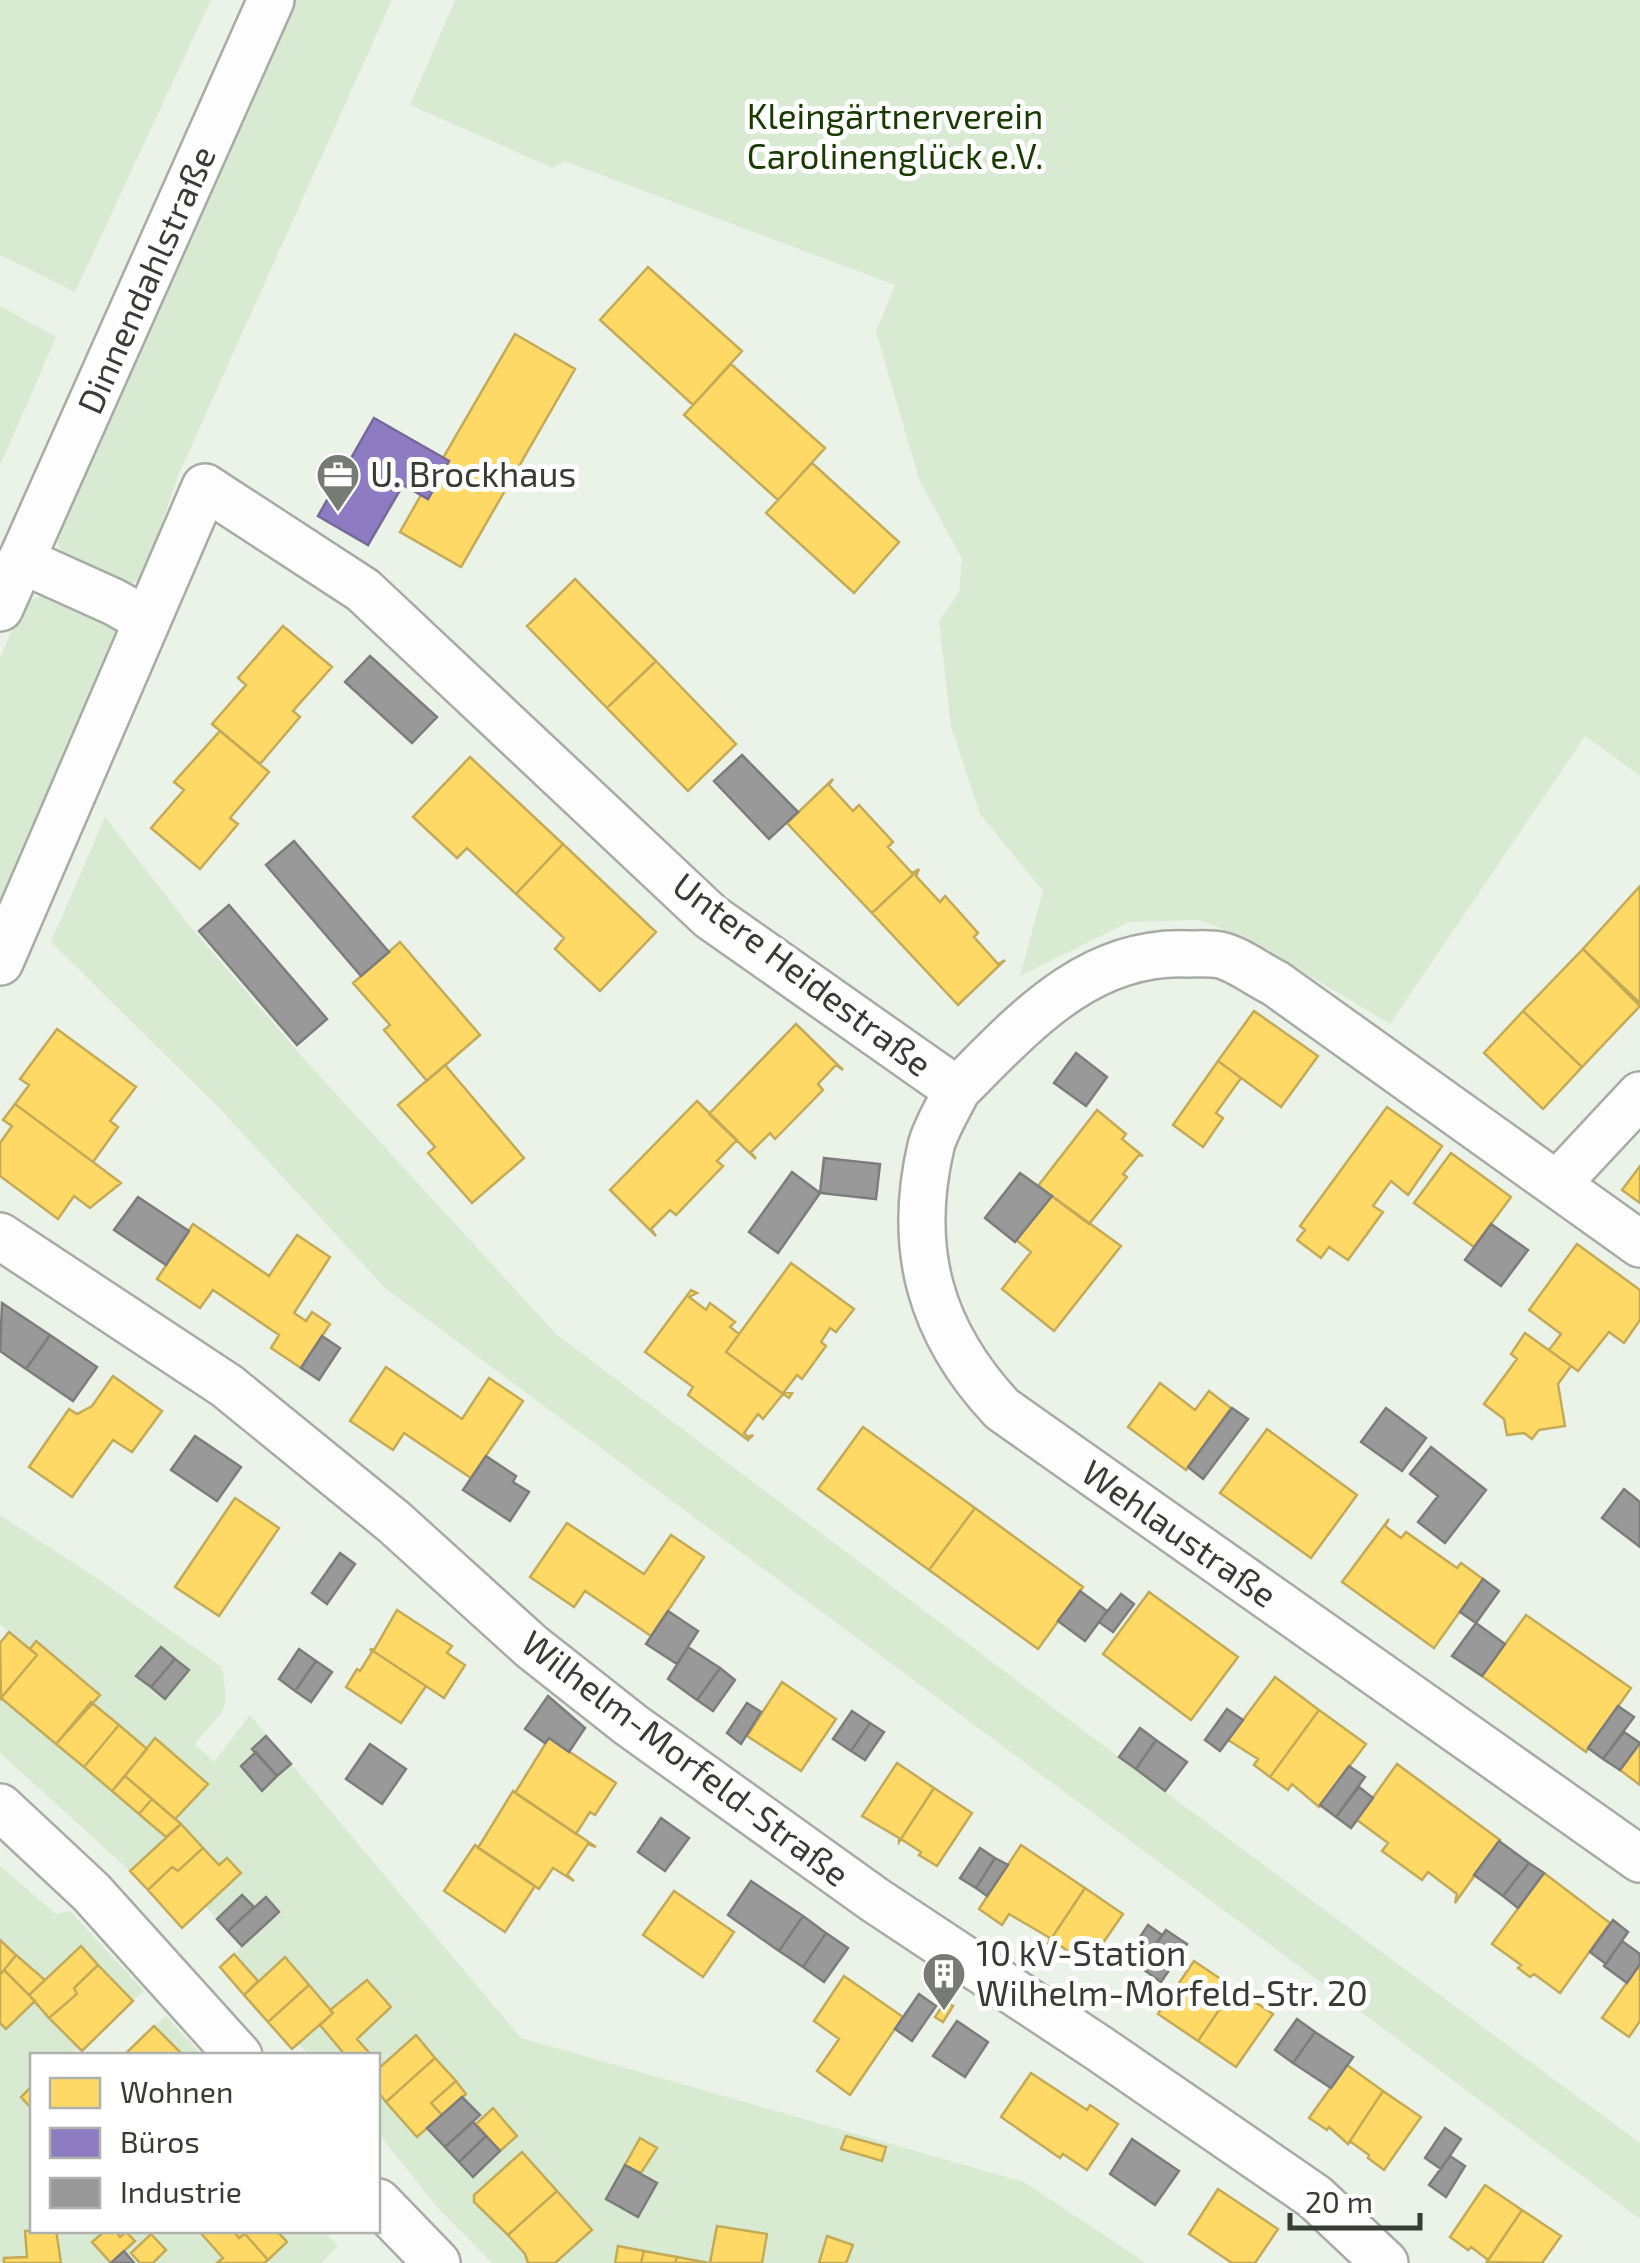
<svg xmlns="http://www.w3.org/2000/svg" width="1640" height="2263" font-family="'Exo 2',sans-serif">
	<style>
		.green { fill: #d9ead2 }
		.homes { fill: #ffd966; stroke: #c3aa57; stroke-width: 2.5 }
		.offices { fill: #8e7cc3; stroke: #746998; stroke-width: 2.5 }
		.industry { fill: #999; stroke: #7c7d7b; stroke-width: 2.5 }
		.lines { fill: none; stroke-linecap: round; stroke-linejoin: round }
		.minor-casing { stroke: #a6aca3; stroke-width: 50 }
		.minor { stroke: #fcfdfc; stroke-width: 45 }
		.labels { text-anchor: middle; stroke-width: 10; stroke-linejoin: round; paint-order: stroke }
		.park-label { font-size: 35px; fill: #193a00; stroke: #fff }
		.street-label { font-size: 35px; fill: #373c34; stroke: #fff }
		.poi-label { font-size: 35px; fill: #373c34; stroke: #fff; text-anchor: start }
	</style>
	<rect width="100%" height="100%" fill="#ebf3e8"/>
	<path class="green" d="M0,0H211L75,292L0,255Z
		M291,0H392L177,478L144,578L127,585L63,558L56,536Z
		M455,0H1640V776L1585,736L1390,1024L1246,938L1199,920L1129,922L1020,976L1043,891L980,814L951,726L939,621L959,592L962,559L919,479L876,332L895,285L572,164L564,161L553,168L410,105Z
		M0,306L56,337L0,466Z
		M43,595L111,622L118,640L0,910V658L23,603Z
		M105,817L189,925L305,1060L556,1334L1168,1794L1640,2143V2219L385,1288L221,1110L51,942Z
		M0,1515L101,1581L222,1667C230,1718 224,1707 195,1744L214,1762L250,1715L521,2038L1024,2182L1146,2263H492L436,2206L378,2133V2056L310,2055L298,2044L292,2049L220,1967L242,1946L205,1906L240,1873L227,1858L219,1865L175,1819L155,1738L147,1749L93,1703L99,1694L37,1641L30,1649L0,1624Z
		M0,1697L166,1837L130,1871L0,1753Z
		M0,1866L56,1914L70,1911L144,1991L133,2001L81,1946L45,1980L0,1940Z
		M35,2001L78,2048L67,2055L32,2056V2086L21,2096L32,2109V2230L323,2231L338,2246L321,2263H0V2023L7,2028Z
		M166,2016L202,2055H184L154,2026Z"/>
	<path class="homes" d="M648,267L742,351L693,405L600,320Z
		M515,334L575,369L461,567L400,532L421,495L428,499L449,461L443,458Z
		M731,364L825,448L778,500L684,415Z
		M812,463L899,542L854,593L766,513Z
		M575,579L656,661L607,708L527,626Z
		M283,626L332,667L293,711L300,717L260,764L212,724L246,685L238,678Z
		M656,661L736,744L688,791L607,708Z
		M220,731L269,772L230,818L238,824L200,869L151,828L184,790L174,782Z
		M470,757L563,844L516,894L467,848L457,858L413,817Z
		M833,779L829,785L853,811L859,805L893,842L888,847L912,873L919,869L872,913L787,823Z
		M563,844L656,932L600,991L555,949L564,938L516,894Z
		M919,869L916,876L940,902L945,896L978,933L974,937L998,964L1005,960L958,1005L872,913Z
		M1640,886V1003L1583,949Z
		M400,942L480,1035L427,1081L384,1030L390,1025L353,983Z
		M1583,949L1640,1006L1582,1067L1523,1011Z
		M1254,1011L1318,1056L1281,1107L1218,1061Z
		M1523,1011L1582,1067L1543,1109L1484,1053Z
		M796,1024L843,1070L836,1065L818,1084L823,1090L775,1139L770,1133L751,1152L756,1159L709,1114Z
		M57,1029L136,1087L110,1121L118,1127L93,1162L15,1104L29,1085L20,1079Z
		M1218,1061L1241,1078L1216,1113L1223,1118L1203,1147L1173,1125Z
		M445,1065L524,1158L472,1203L428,1153L435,1147L398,1105Z
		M697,1101L737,1140L717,1161L723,1166L676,1215L670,1210L651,1229L656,1236L610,1190Z
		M15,1104L93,1162L121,1183L90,1208L74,1196L58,1219L0,1176V1143L12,1126L3,1120Z
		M1387,1107L1442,1146L1408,1195L1391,1181L1373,1206L1383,1212L1348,1260L1329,1247L1321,1258L1297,1240L1305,1230L1300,1226Z
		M1097,1110L1126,1134L1122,1139L1143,1156L1139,1155L1123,1174L1127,1177L1089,1224L1038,1186Z
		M1451,1153L1511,1197L1474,1247L1414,1203Z
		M1640,1166V1203L1622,1190Z
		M1052,1196L1121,1246L1054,1331L1002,1289L1031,1252L1016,1240Z
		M193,1224L269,1276L297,1235L330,1257L294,1313L306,1321L312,1312L330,1324L301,1368L271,1348L279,1335L213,1290L200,1308L157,1279Z
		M1577,1244L1640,1290V1320L1624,1343L1609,1332L1578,1371L1549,1350L1561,1334L1529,1310Z
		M791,1263L854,1309L836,1332L830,1328L821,1342L826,1346L802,1379L797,1375L784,1392L792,1393L789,1398L726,1352Z
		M691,1290L697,1293L689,1297L706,1310L710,1303L735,1322L730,1327L739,1334L726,1352L783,1394L763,1419L758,1414L744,1433L748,1437L753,1435L748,1440L688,1395L693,1387L645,1352Z
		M1525,1333L1571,1366L1558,1384L1565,1426L1539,1430L1532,1439L1524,1433L1507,1435L1504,1419L1484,1404L1517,1359L1511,1354Z
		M386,1367L462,1419L489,1378L523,1401L471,1478L404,1433L393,1450L350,1421Z
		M113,1376L162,1411L132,1452L113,1440L72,1497L29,1467L69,1409L77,1414L92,1406Z
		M1160,1383L1195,1410L1209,1391L1231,1408L1186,1470L1128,1427Z
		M863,1427L975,1508L929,1570L818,1489Z
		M1267,1429L1357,1495L1311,1558L1220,1493Z
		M235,1498L279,1528L219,1616L175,1587Z
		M975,1508L1083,1587L1038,1649L929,1570Z
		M1389,1519L1385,1526L1401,1538L1406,1532L1457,1568L1461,1563L1483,1579L1434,1648L1342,1582Z
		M567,1523L644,1574L671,1535L704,1557L651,1636L585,1591L574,1607L530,1577Z
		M1149,1592L1238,1657L1191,1720L1103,1654Z
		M397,1610L452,1646L447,1653L465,1665L444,1698L370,1649L374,1650Z
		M1526,1615L1631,1688L1586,1752L1482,1676Z
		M9,1632L37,1655L1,1698L0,1643Z
		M36,1641L100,1695L56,1744L1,1698L37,1655L30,1649Z
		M370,1649L426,1686L401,1723L346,1687L357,1669L360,1671L372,1652Z
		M1275,1677L1319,1710L1270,1777L1254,1765L1258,1759L1228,1740Z
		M782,1682L836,1719L801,1771L747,1736Z
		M91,1702L119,1725L84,1767L56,1744Z
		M1319,1710L1366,1744L1319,1807L1292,1784L1288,1790L1270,1777Z
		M119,1725L147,1749L112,1791L84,1767Z
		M155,1738L208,1784L175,1819L125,1776Z
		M549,1738L616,1783L595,1815L590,1812L576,1834L515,1793Z
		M1640,1743V1785L1620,1770Z
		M897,1763L934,1788L899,1842V1838L862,1816Z
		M1397,1764L1500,1840L1455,1903L1457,1894L1428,1872L1422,1880L1382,1851L1388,1843L1357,1820L1351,1828Z
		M125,1776L152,1799L139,1814L112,1791Z
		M934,1788L972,1813L937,1866L919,1855L921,1852L901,1839L899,1842Z
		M513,1791L596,1847L588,1844L567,1875L574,1881L553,1868L539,1889L478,1848Z
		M152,1799L181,1824L166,1837L139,1814Z
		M181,1824L203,1848L178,1871L172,1867L148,1890L130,1871Z
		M475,1845L535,1886L505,1932L444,1891Z
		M1021,1845L1085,1888L1049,1942L1050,1938L1009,1914L1002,1925L979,1909Z
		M203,1848L219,1865L227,1858L241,1873L182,1928L148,1890L172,1867L178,1871Z
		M1544,1873L1610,1923L1560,1993L1534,1974L1530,1977L1518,1968L1521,1965L1492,1944Z
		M1085,1888L1123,1914L1087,1966L1053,1940L1049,1942Z
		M674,1891L734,1932L703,1977L643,1935Z
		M0,1940L16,1955L0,1975Z
		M81,1946L98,1965L74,1988L77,1994L49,2018L29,1995Z
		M234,1954L258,1981L244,1995L220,1967Z
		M16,1955L45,1980L29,1995L4,1970Z
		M285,1957L309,1985L268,2022L244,1995Z
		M1194,1961L1234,1988L1198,2041L1158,2014Z
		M1640,1964V2021L1629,2037L1602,2018Z
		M98,1965L133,2001L82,2051L49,2018L77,1994L74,1988Z
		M4,1970L35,2001L6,2029L0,2023V1975Z
		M844,1976L903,2017L850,2095L817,2071L839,2039L814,2021Z
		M367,1980L391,2007L357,2039L372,2056H346L320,2025L333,2013L330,2010Z
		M309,1985L333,2013L292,2049L268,2022Z
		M1234,1988L1273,2014L1236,2067L1198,2041Z
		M945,2002L953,2006L943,2022L935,2017Z
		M154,2026L184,2056H123Z
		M416,2035L435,2058L386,2102L378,2092V2069Z
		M435,2058L456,2081L431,2103L442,2115L417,2137L386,2102Z
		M1347,2065L1383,2091L1348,2144L1329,2127L1327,2130L1309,2118Z
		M1031,2073L1087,2110L1090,2105L1118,2124L1087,2170L1063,2154L1060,2158L1001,2117Z
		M456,2081L466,2094L442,2115L431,2103Z
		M32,2086V2109L21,2097Z
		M1383,2091L1421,2117L1384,2170L1368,2158L1369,2155L1351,2142L1348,2144Z
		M493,2108L517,2136L500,2151L476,2124Z
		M846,2136L886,2147L882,2161L841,2149Z
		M640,2138L657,2148L641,2173L625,2165Z
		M522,2152L557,2191L508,2235L474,2202V2195Z
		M1485,2185L1522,2210L1487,2262V2259L1471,2247L1468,2250L1450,2237Z
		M1218,2189L1278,2229L1255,2263H1232L1189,2234Z
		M557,2191L592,2230L555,2263H528L525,2254L508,2235Z
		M1522,2210L1561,2236L1542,2263L1487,2262Z
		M717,2226L767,2234L762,2263H710Z
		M56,2230L61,2263H4V2258L27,2257L25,2231Z
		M106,2230H115L120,2237L126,2232L135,2241L111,2263L92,2242Z
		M198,2230H232L239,2238L245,2234L268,2260L264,2263H217L223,2258Z
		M232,2230H276L287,2242L268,2260L245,2234L239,2238Z
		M151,2234L166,2250L153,2263H140L131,2253Z
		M827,2236L853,2245L846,2263H819Z
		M618,2246L644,2251L641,2263H615Z
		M644,2251L677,2257L675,2263H641Z
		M677,2257L709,2263H675Z"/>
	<path class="offices" d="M374,418L449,461L428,499L403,485L368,545L318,516Z"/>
	<path class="industry" d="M370,656L437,717L412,743L345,682Z
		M742,755L798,812L769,839L714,781Z
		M294,841L389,952L361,976L266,865Z
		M229,905L327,1019L297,1045L199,931Z
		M1076,1053L1107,1077L1086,1106L1054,1083Z
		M824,1158L880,1164L876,1199L820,1193Z
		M792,1172L820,1193L778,1253L749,1232Z
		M1020,1173L1052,1196L1015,1242L985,1218Z
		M138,1197L189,1231L166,1265L114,1230Z
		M1491,1224L1528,1250L1501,1286L1465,1260Z
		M2,1303L50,1335L26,1369L0,1351Z
		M50,1335L97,1367L73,1401L26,1369Z
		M322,1336L340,1348L319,1380L301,1368Z
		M1232,1408L1248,1419L1203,1479L1188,1467Z
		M1386,1408L1426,1438L1402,1471L1361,1442Z
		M195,1436L241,1467L217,1501L171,1470Z
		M1431,1447L1486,1490L1445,1543L1418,1522L1438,1496L1410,1474Z
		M486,1456L516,1476L513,1482L529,1492L510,1521L463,1490Z
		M1624,1489L1640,1502V1547L1602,1518Z
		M340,1553L355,1564L327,1604L312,1593Z
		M1483,1579L1499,1591L1476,1623L1460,1612Z
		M1080,1591L1107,1611L1085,1641L1058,1621Z
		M1121,1594L1134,1604L1113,1632L1099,1622Z
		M668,1611L698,1631L677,1664L646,1644Z
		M1476,1623L1505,1644L1482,1676L1452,1656Z
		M161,1647L175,1659L151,1687L136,1676Z
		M688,1647L720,1668L697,1700L668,1679Z
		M299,1649L316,1661L295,1691L279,1679Z
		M175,1659L189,1670L165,1699L151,1687Z
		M316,1661L332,1672L311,1702L295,1691Z
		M720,1668L735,1680L713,1711L697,1700Z
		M548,1696L585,1728L569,1752L549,1738L545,1743L525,1729Z
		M747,1703L761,1712L741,1744L727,1733Z
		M1618,1706L1634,1717L1603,1759L1588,1748Z
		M1227,1709L1243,1720L1220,1751L1205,1740Z
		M852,1711L870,1723L851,1751L833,1739Z
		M870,1723L884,1732L865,1760L851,1751Z
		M1140,1728L1156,1740L1136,1769L1119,1757Z
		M1624,1732L1640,1743L1620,1770L1603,1759Z
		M266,1736L291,1764L277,1776L252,1749Z
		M1156,1740L1187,1762L1165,1791L1136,1769Z
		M370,1744L406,1769L382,1804L346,1779Z
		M256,1752L277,1776L262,1791L241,1766Z
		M1349,1766L1365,1777L1336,1817L1320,1805Z
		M1359,1787L1373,1798L1351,1828L1336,1817Z
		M661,1818L689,1838L665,1871L638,1852Z
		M1499,1841L1529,1863L1503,1896L1474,1875Z
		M980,1848L995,1858L976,1888L960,1878Z
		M995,1858L1008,1865L987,1896L976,1888Z
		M1529,1863L1544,1873L1518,1908L1503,1896Z
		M751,1881L803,1916L779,1951L728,1915Z
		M242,1895L254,1907L228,1931L217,1919Z
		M266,1897L279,1912L242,1946L228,1931Z
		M803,1916L826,1933L803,1967L779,1951Z
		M1613,1920L1628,1932L1606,1964L1590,1952Z
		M1148,1925L1162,1935L1142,1964L1128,1955Z
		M1166,1930L1187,1944L1161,1982L1140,1967Z
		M826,1933L848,1948L824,1982L803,1967Z
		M1622,1941L1640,1954V1964L1627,1983L1604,1966Z
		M919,1994L936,2006L912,2041L895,2029Z
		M1297,2019L1315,2032L1293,2063L1275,2050Z
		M957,2021L988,2042L965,2077L933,2056Z
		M1315,2032L1353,2057L1331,2088L1293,2063Z
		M462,2097L480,2115L445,2147L427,2128Z
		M473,2122L486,2136L459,2162L445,2147Z
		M1445,2128L1461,2139L1441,2169L1425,2158Z
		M486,2136L500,2151L473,2177L459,2162Z
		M1132,2139L1179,2171L1155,2205L1110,2174Z
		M1450,2156L1465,2166L1446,2197L1429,2185Z
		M625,2165L657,2183L638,2217L606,2199Z
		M124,2251L134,2263H111Z"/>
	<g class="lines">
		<defs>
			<path id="minor" d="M21,560L114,602L146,620
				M0,608L271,0
				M0,962L205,487L363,590L711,917L957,1090C1023,1024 1088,949 1189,954C1199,954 1210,953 1220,955C1238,959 1258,975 1275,983L1640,1244
				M957,1090C949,1107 936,1127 931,1146C907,1249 930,1332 1002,1409L1640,1859
				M1557,1184L1640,1095
				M0,1236L227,1386L394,1522L532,1647L631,1725L875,1900L1100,2049L1315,2197L1385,2263
				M0,1807L91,1892L239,2056
				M378,2202L437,2263"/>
		</defs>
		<use href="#minor" class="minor-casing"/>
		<use href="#minor" class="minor"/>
	</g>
	<defs>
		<symbol id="office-pin" viewBox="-11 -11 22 30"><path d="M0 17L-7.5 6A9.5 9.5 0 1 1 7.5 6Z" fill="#767c73" stroke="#fff"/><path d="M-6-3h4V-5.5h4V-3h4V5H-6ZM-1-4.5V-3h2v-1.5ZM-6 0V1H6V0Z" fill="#fff"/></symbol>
		<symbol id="building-pin" viewBox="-11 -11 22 30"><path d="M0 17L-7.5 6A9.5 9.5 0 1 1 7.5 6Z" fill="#767c73" stroke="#fff"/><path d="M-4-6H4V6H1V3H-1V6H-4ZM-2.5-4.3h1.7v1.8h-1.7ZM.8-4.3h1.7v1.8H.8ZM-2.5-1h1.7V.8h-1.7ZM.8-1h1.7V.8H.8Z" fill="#fff"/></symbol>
	</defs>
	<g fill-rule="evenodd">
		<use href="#office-pin" x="313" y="450" width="50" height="68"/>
		<use href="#building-pin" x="919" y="1949" width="50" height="68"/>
	</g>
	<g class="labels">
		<g class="park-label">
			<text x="895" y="129">Kleingärtnerverein<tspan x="895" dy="40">Carolinenglück e.V.</tspan></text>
		</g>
		<g class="street-label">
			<text transform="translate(147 280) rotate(-66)" y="12">Dinnendahlstraße</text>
			<text transform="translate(802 975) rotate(37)" y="12">Untere Heidestraße</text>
			<text transform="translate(1179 1534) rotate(35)" y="12">Wehlaustraße</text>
			<text transform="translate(685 1759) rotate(37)" y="12">Wilhelm-Morfeld-Straße</text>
		</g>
		<g class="poi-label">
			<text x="370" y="487">U. Brockhaus</text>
			<text x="976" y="1966">10 kV-Station<tspan x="976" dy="40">Wilhelm-Morfeld-Str. 20</tspan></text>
		</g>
	</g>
	<rect x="30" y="2053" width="350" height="180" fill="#ffffff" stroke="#afb1ae" stroke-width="2.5"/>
	<rect x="50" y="2078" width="50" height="30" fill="#ffd966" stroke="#afb1ae" stroke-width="2.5"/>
	<text x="120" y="2103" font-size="30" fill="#373c34">Wohnen</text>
	<rect x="50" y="2128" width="50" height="30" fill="#8e7cc3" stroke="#afb1ae" stroke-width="2.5"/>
	<text x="120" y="2153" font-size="30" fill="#373c34">Büros</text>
	<rect x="50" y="2178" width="50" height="30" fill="#999999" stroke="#afb1ae" stroke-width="2.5"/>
	<text x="120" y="2203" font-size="30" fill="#373c34">Industrie</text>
	<path d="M1290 2213v15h130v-15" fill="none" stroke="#373c34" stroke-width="5"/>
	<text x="1305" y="2213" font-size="30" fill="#373c34" stroke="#ffffff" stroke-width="8" paint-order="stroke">20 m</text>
</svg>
